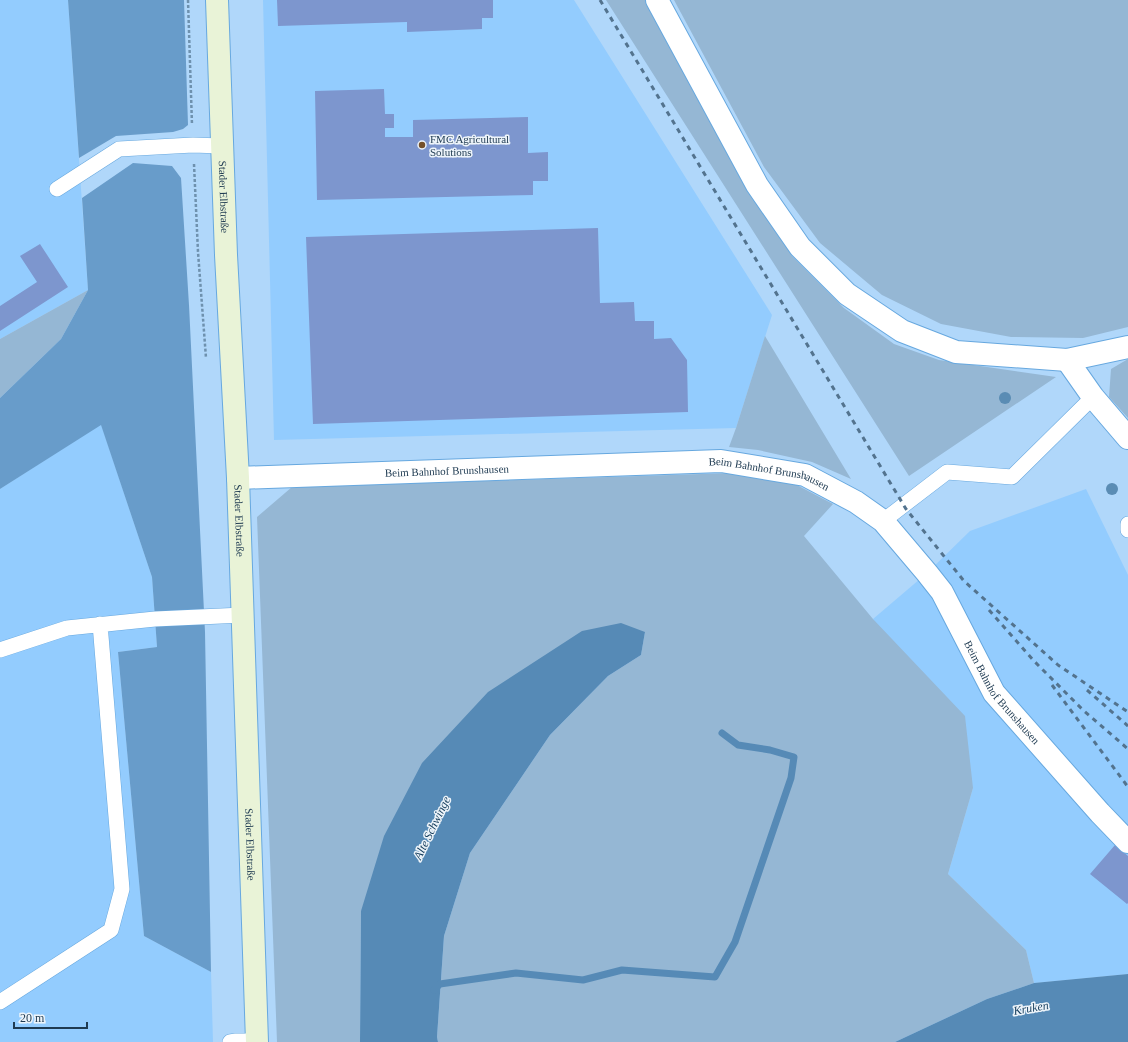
<svg xmlns="http://www.w3.org/2000/svg" width="1128" height="1042" font-family="Georgia,serif">
	<style>
		.built { fill: #93ccfe }
		.green { fill: #95b7d4 }
		.forest { fill: #689cca }
		.water { fill: #568ab6 }
		.lines { fill: none; stroke-linecap: round; stroke-linejoin: round }
		.stream { stroke: #568ab6; stroke-width: 7 }
		.building { fill: #7d96ce }
		.lane-casing { stroke: #67a8df; stroke-width: 16 }
		.street-casing { stroke: #67a8df; stroke-width: 24 }
		.secondary-casing { stroke: #67a8df; stroke-width: 24 }
		.path { stroke: #6e91ae; stroke-width: 2.5; stroke-dasharray: 3 2; stroke-linecap: butt }
		.lane { stroke: #fff; stroke-width: 15 }
		.street { stroke: #fff; stroke-width: 22 }
		.secondary { stroke: #e9f3d7; stroke-width: 22 }
		.rail { stroke: #53738e; stroke-width: 3; stroke-dasharray: 5 5; stroke-linecap: butt }
		.tree { fill: #5a8cb4 }
		.poi-dot { fill: #74502a; stroke: #edf4fa; stroke-width: 1.5 }
		.labels { text-anchor: middle; stroke-width: 3; stroke-linejoin: round; paint-order: stroke }
		.poi-label { font-size: 11px; fill: #1e3a51; stroke: #edf4fa; text-anchor: start }
		.street-label { font-size: 11px; fill: #1e3a51; stroke: #edf4fa }
		.water-label { font-size: 12px; font-style: italic; fill: #163e5d; stroke: #edf4fa }
	</style>
	<rect width="100%" height="100%" fill="#b0d7fa"/>
	<path class="built" d="M0,0H68L88,290L0,339Z
		M263,0H574L772,315L736,428L274,440Z
		M101,424L152,577L157,647L118,652L144,936L211,972L213,1042H0V489Z
		M1086,489L1128,575V974L1034,983L1026,950L948,874L973,788L873,619L927,573L970,531Z"/>
	<path class="green" d="M606,0H646L792,256L844,308L894,344L939,360L1056,377L909,476Z
		M674,0H1128V327L1083,338L1011,337L941,324L882,295L820,243L764,167Z
		M88,290L61,339L0,398V339Z
		M765,336L851,479L812,462L758,450L729,447L736,428Z
		M1128,359V418L1109,397L1111,369Z
		M732,473L793,483L833,504L804,536L873,619L965,716L973,788L948,874L1026,950L1034,983L987,999L895,1042H438L437,1037L444,936L470,853L550,735L608,676L641,655L645,632L361,911L360,1042H277L257,517L292,487Z"/>
	<path class="forest" d="M68,0H184L188,125L183,129L173,132L116,136L79,158Z
		M133,163L172,166L181,178L189,305L205,632L211,972L144,936L118,652L157,647L152,577L101,425L0,489V398L61,339L88,290L82,198Z"/>
	<path class="water" d="M621,623L645,632L641,655L608,676L550,735L470,853L444,936L437,1037L438,1042H360L361,911L384,836L422,763L488,692L582,631Z
		M1128,974V1042H895L987,999L1034,983Z"/>
	<g class="lines">
		<path class="stream" d="M434,990L440,984L516,973L583,980L622,970L715,977L735,942L791,778L794,757L770,750L738,745L722,733"/>
	</g>
	<path class="building" d="M277,0H493V18H482V29L407,32V22L278,26Z
		M384,89L385,114H394V128H385V137H413V120L528,117V153L548,152V181H533V195L317,200L315,91Z
		M598,228L600,303L634,302L635,321H654V339L671,338L687,360L688,412L313,424L306,237Z
		M40,244L68,287L0,331V306L37,282L20,256Z
		M1115,845L1128,856V903L1127,904L1090,874Z"/>
	<g class="lines">
		<defs>
			<path id="lane" d="M57,189L119,149L193,145L221,146
				M883,521L947,472L1012,477L1093,397
				M1128,524V530
				M0,650L67,628L155,619L243,615
				M0,1002L111,930L122,889L100,624
				M230,1042L236,1041H257"/>
			<g id="street">
				<path d="M657,0L757,185L800,247L847,294L902,331L956,352L1067,360L1128,347"/>
				<path d="M1067,360L1093,397L1128,438"/>
				<path id="s1" d="M238,478L721,461L805,475L856,502L883,521L927,573L942,592L994,693L1100,813L1128,842"/>
			</g>
			<g id="secondary">
				<path id="s2" d="M217,0L226,255L238,478L257,1042"/>
			</g>
		</defs>
		<use href="#lane" class="lane-casing"/>
		<use href="#street" class="street-casing"/>
		<use href="#secondary" class="secondary-casing"/>
		<path class="path" d="M188,0L192,125
			M194,164L198,252L206,358"/>
		<use href="#lane" class="lane"/>
		<use href="#street" class="street"/>
		<use href="#secondary" class="secondary"/>
		<path class="rail" d="M600,0L906,509L964,581L1058,665L1128,712
			M989,610L1034,661L1083,710L1128,749
			M1052,685L1128,787
			M1087,690L1128,726"/>
	</g>
	<g class="tree">
		<circle cx="1005" cy="398" r="6"/>
		<circle cx="1112" cy="489" r="6"/>
	</g>
	<circle class="poi-dot" cx="422" cy="145" r="4"/>
	<g class="labels">
		<g class="poi-label">
			<text x="430" y="143">FMC Agricultural<tspan x="430" dy="13">Solutions</tspan></text>
		</g>
		<g class="street-label">
			<text dy="4" stroke="none"><textPath href="#s2" startOffset="197">Stader Elbstraße</textPath></text>
			<text dy="4" stroke="none"><textPath href="#s1" startOffset="209">Beim Bahnhof Brunshausen</textPath></text>
			<text dy="4" stroke="none"><textPath href="#s1" startOffset="533">Beim Bahnhof Brunshausen</textPath></text>
			<text dy="4" stroke="none"><textPath href="#s2" startOffset="521">Stader Elbstraße</textPath></text>
			<text dy="4" stroke="none"><textPath href="#s1" startOffset="869">Beim Bahnhof Brunshausen</textPath></text>
			<text dy="4" stroke="none"><textPath href="#s2" startOffset="845">Stader Elbstraße</textPath></text>
		</g>
		<g class="water-label">
			<text transform="translate(432 828) rotate(-64)" y="4">Alte Schwinge</text>
			<text transform="translate(1031 1008) rotate(-10)" y="4">Kruken</text>
		</g>
	</g>
	<path d="M14 1022v6h73v-6" fill="none" stroke="#1e3a51" stroke-width="2"/>
	<text x="20" y="1022" font-size="12" fill="#1e3a51" stroke="#edf4fa" stroke-width="3" paint-order="stroke">20 m</text>
</svg>
